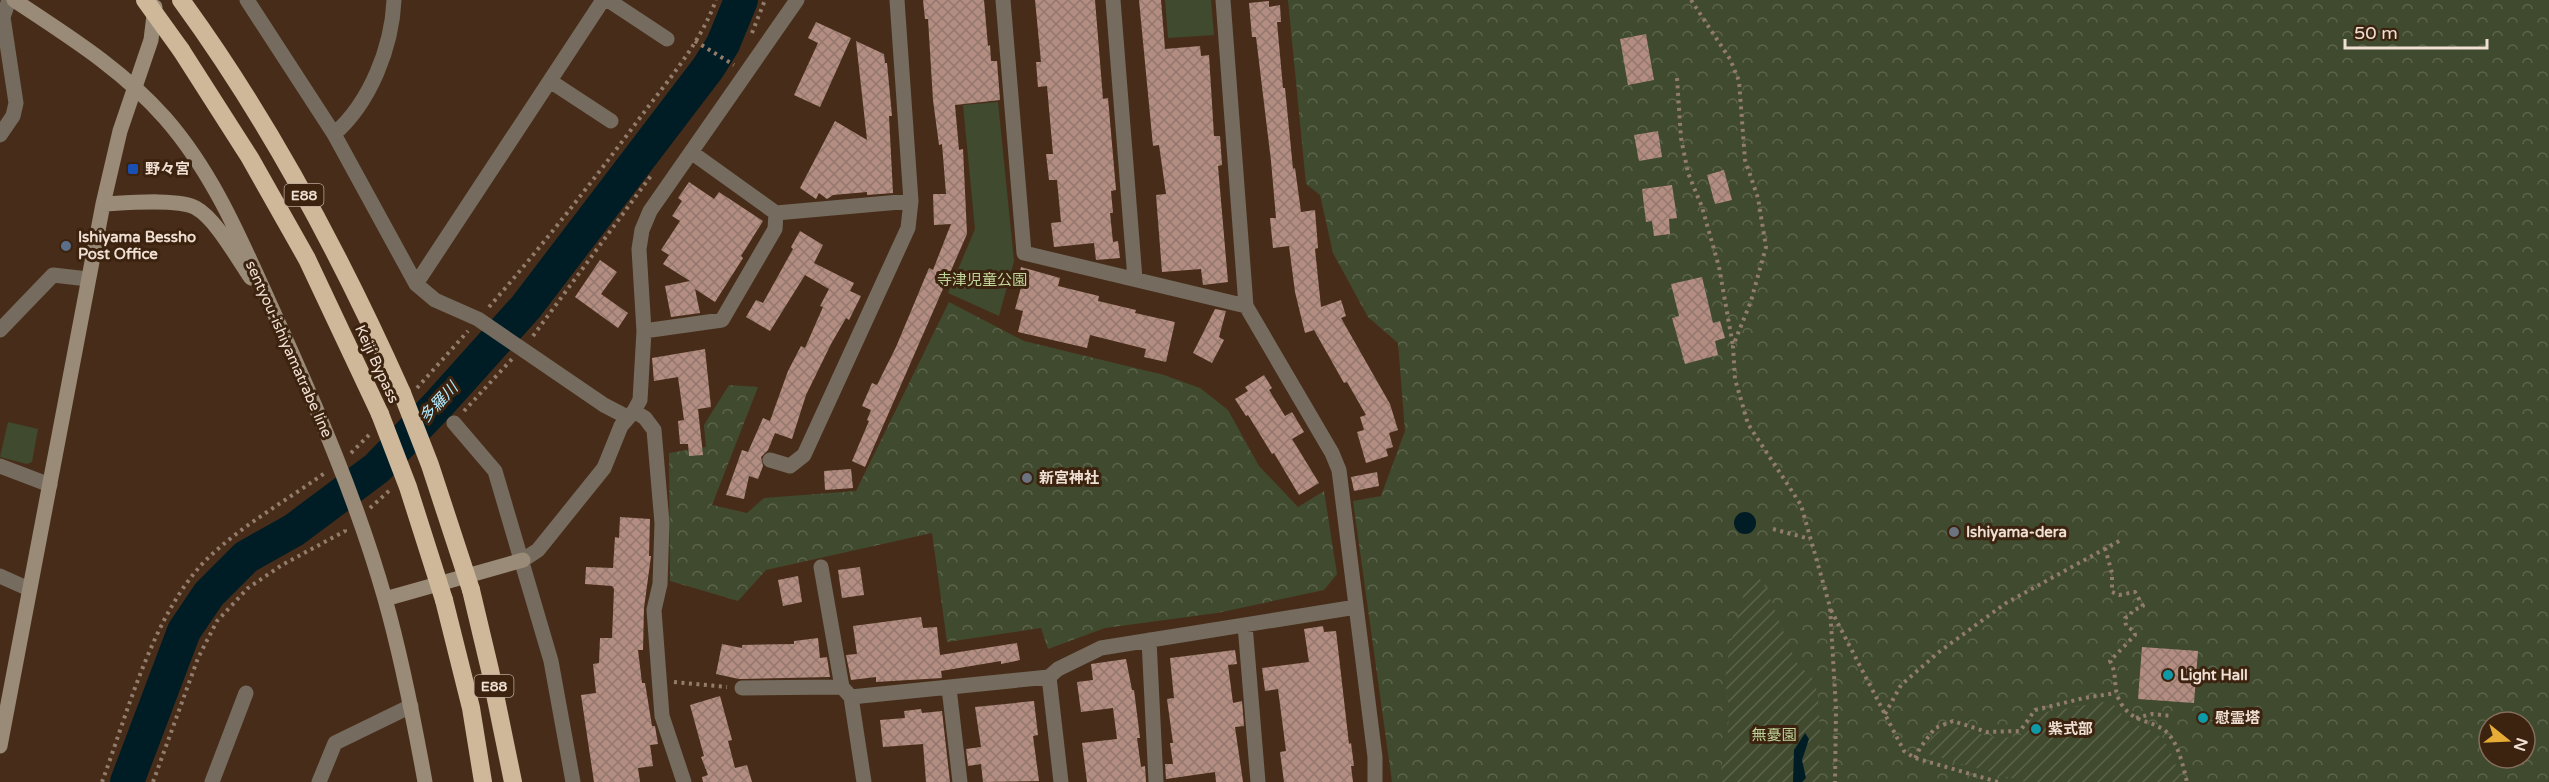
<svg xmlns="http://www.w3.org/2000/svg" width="2549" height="782" font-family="'Varela Round','Noto Sans JP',sans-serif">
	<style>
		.forest { fill: url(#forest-crowns); fill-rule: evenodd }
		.park { fill: #404a2e }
		.garden { fill: url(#garden-furrows) }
		.water { fill: #001d26 }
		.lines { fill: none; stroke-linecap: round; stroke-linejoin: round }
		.river { stroke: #001d26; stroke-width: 34 }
		.building { fill: url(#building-cross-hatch) }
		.path { stroke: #927c6b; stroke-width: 4; stroke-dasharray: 3 4.5; stroke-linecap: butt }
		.street { stroke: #756c5f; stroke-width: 15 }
		.secondary { stroke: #998b77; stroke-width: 15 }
		.highway { stroke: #ceb899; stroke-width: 18 }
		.highway-bridge { stroke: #ceb899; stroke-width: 18 }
		.transit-dot { fill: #1a4fb4; stroke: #3c230f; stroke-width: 2 }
		.service-dot { fill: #5c6f8a; stroke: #3c230f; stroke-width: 2 }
		.worship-dot { fill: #6b7280; stroke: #3c230f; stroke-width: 2 }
		.culture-dot { fill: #0f9aa8; stroke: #3c230f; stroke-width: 2 }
		.labels { text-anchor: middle; stroke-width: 6; stroke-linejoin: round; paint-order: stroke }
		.shield { fill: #3c230f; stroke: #baa798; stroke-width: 1.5 }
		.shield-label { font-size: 14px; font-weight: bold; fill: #f0dfd3 }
		.poi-label { font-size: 15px; font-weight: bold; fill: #f0dfd3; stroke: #3c230f; text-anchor: start }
		.park-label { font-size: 15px; fill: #bfd59a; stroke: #3c230f }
		.street-label { font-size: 15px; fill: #f0dfd3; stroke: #3c230f }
		.water-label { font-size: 16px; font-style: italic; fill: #b0ebff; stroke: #3c230f }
	</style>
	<defs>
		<pattern id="forest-crowns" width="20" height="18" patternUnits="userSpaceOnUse" patternTransform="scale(1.5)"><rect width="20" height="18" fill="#404a2e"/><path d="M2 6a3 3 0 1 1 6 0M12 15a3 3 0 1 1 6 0" fill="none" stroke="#5c644b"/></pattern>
		<pattern id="garden-furrows" width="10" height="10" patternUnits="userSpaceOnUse" patternTransform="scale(1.5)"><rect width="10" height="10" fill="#404a2e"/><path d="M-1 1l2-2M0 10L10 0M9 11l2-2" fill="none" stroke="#5c644b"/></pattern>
		<pattern id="building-cross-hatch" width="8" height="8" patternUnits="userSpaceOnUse" patternTransform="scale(1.5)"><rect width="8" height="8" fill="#b38d81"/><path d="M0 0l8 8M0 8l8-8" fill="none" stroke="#93776d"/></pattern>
	</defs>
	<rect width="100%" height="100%" fill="#472d19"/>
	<path class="forest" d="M1288,0H2549V782H1392L1353,501L1381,496L1405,431L1398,343L1368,317L1333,253L1320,195L1306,184ZM2489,722H2525V758H2489Z
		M949,302L1024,341L1164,375L1200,388L1228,410L1259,466L1298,507L1324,491L1337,574L1324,590L1217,613L1105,628L1048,649L1041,628L947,642L932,533L766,570L738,601L670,581L669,453L706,447L704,425L729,385L758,387L712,505L747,513L764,498L856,491Z"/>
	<path class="park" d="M1165,0H1211L1214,35L1168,38Z
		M998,102L1014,261L999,316L948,293L975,229L963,105Z
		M8,422L38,429L32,462L27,464L0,457Z"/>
	<path class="garden" d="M1751,578H1758L1763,582L1796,662L1814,680L1818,696L1820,732L1818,782H1719L1728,731L1729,707L1725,681L1729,650L1747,581Z
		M2108,701C2118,705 2122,718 2132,723C2138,726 2145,727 2150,730C2169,738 2176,763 2180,782H2025L1924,753C1924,746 1928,742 1933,737C1949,717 1970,733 1989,736C2001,738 2011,738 2022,735L2033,717L2041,713Z"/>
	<path class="water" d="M1734 523a11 11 0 1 1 22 0a11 11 0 1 1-22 0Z
		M1805,733L1809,739L1802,760L1806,778L1802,782H1793L1794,750Z"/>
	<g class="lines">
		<path class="river" d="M127,782L184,631L209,594L246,557L294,530L377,468L437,406L526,307L708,68L723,44L741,0"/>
	</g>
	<path class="building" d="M923,0H984L988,46L990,45L991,61H997L1000,100L955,105L959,150L963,149L967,234L865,467L852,461L869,421L867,420L871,410L862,406L872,383L877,385L896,347L929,268L933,270L951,224L934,225L933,194H946L942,144L939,145L933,100L928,19H925Z
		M1035,0H1095L1103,99L1108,98L1116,190L1111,191L1113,213H1110L1113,242L1118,241L1120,258L1096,260L1094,243L1054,247L1051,223L1061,222L1057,180H1049L1046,154H1053L1047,86L1038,87L1036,62H1041Z
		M1139,0H1161L1165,49L1200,46L1201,56L1209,55L1214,136H1220L1222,165L1218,166L1228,282L1203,285L1201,269L1162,272L1156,195L1166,194L1159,145L1153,146Z
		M1269,1V7L1280,5L1281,22H1277L1283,88H1285L1293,169L1295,168L1301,212L1315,210L1318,248L1315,249L1321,307L1341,300L1346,316L1341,318L1390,404L1398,430L1389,433L1393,447L1386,449L1388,456L1366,463L1357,432L1364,430L1360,417L1366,415L1347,382L1344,383L1314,330L1305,333L1295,292L1289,246L1273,248L1270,218H1276L1271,161L1256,37H1252L1249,3Z
		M816,22L851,38L820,107L794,95L818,43L808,38Z
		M1646,34L1654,80L1628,85L1620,39Z
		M856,41L884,54L885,63H887L892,116H889L893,193L867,195V192L833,195L827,199L819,193L816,199L800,188L835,121L867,140Z
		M1658,131L1662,157L1639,161L1634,135Z
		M1724,170L1732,200L1715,204L1707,175Z
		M689,182L714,199L719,192L763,221L741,256L743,258L715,302L695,289L700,313L671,317L665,286L690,281L663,264L669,255L661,250L680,221L672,216L682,201L678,198Z
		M1672,185L1677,218L1669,219L1670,234L1654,236L1652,221L1646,222L1642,189Z
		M800,231L823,245L814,263L854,283L850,291L861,296L849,320L846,318L831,344L806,395L792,439L775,433L768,450L761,457L763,466L758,479L749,476L744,499L726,495L742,450L748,452L763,418L770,421L788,371L801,346L805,348L823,307L820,306L829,289L805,275L770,331L746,317L756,300L763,303L793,249L791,247Z
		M600,260L617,272L601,294L628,313L618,328L575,297Z
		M1021,267L1060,278L1058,286L1099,296L1098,301L1136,310L1135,313L1175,322L1166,362L1144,357L1146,349L1090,335L1087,348L1018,332L1023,311L1015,309L1022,284L1017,283Z
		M1702,277L1713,323L1720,321L1725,338L1715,341L1718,355L1685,364L1672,318L1679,316L1671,284Z
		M1215,309L1226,311L1219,337L1224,340L1212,363L1193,353Z
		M705,349L711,407L698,409L703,455L689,456L688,444H680L678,421L684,420L678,377L654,381L652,358Z
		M1264,375L1272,388L1269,390L1285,416L1292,412L1304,432L1292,439L1319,483L1299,495L1274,453L1272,454L1248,415L1246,416L1235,399L1248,391L1245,387Z
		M851,469L853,488L825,490L824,471Z
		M1377,472L1379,486L1354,491L1351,477Z
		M620,517L650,519L649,556H651L644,608L643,650H638L642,683H645L652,726H655L658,744L650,745L653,766L638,768L640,782H594L581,695L596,693L593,664L599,663L600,638H612L614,589L612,586L585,584L586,567L613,568L615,537L619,538Z
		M860,567L864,595L842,598L838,570Z
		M798,576L802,602L783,606L778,580Z
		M921,617L923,628L937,627L940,655L1017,643L1020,660L1001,664V661L941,671L942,678L892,681L876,682V677L851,680L846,655L857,654L853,626Z
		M1323,626L1324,632L1336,631L1349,744L1351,743L1354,766H1351L1353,782H1284L1280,752L1286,751L1278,689L1265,691L1262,668L1309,662L1304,629Z
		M818,638L820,658L827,657L830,677L739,679L716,674L722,644L742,648V645L794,644V641Z
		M2142,647L2198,651L2194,703L2138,699Z
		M1235,650L1237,664L1228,665L1233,703L1242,701L1244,726L1235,727L1243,782H1216L1215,772L1166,779L1165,764H1173L1170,743H1173L1167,699L1174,698L1170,658Z
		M1126,659L1132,690H1134L1140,738H1137L1141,767L1145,766L1146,782H1087L1082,743L1117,739L1113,708L1081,712L1077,682L1093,680L1091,664Z
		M720,696L732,740L728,741L735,768L747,765L752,782H703L702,777L708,775L701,757L704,756L690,705Z
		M1034,701L1038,735L1033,736L1039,781L983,782L981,764L968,766L966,749L981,747L975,707Z
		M921,709L922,713L942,711L950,782H926L923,744L883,747L880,720L905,718L904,711Z"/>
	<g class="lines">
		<path class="path" d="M1691,0L1730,59L1739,81L1745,160L1758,198L1766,247L1751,301L1733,346L1735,379L1748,424L1801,505L1830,607L1836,709L1835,782
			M752,33L765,0
			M695,41L734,65
			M1677,78L1681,138L1688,173L1702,207L1719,267L1733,346
			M489,307C543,245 593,181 642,115C669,79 701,42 716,0
			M533,336L653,173
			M417,388L468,331
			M464,411L512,359
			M351,453L369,435
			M370,508L391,489
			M1773,529L1810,539
			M2105,548L2112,573V592L2119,595L2135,592L2143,606L2132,611L2130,616L2125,618L2126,626L2134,631L2135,635L2110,661C2119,677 2111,689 2122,705C2134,722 2145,719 2161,728C2177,736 2183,766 2187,782
			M1831,610L1904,751L1915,758L1998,782
			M674,682L727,687
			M1885,714L1901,685L1939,652L2006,603L2121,540
			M2136,718L2152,714L2172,716
			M1915,758L1920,748L1935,728L1953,721L1987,732L2020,731L2035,710L2084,698L2116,693
			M102,782C128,712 153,613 207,559C242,525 286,501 326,472
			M153,782L198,658L217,621L248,588L282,565L345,531V528"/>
		<path class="street" d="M247,0L334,134L416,284L435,300L478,319L604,405L627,417
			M608,0L667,39
			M1003,0L1024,253L1246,306
			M1113,0L1135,279
			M1223,0L1246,306L1332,453L1339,470L1375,757V782
			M550,81L611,121
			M334,134C370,103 392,47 394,0
			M0,135L13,116L16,103L3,17L9,0
			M691,152L776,213L911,201
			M416,284L603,0
			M0,330L53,275L88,279
			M644,331L722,320L775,229L776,213
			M634,411L645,418L654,430L662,523L660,584L654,610L662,716L684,782
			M454,423L495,471L551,661L573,782
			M770,460L790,466L804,455L908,228L911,201L897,0
			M0,466L50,485
			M523,560L538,550L604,468L621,426L634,411L640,400L644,331L639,249L642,230L650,211L797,0
			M821,567L842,687L851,697
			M0,576L29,589
			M1245,625L1258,782
			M1149,640L1156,782
			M1049,677L1061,782
			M742,688L842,687
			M949,688L960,782
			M212,782L246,693
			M319,782L335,743L411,706
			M864,782L851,697L1049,677L1058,669L1101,648L1356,607"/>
		<path class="secondary" d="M14,0C68,36 122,69 165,118C215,175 243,245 274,313C316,406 357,500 385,599C402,659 414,721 425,782
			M103,204C124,203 180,198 196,208C216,219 237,258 251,278
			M385,599L523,560
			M0,746L103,204L120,131L151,40L155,7"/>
		<path class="highway" d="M181,0C270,122 341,256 402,393
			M181,50L250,158L307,259L380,414
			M471,590L490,670L513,782
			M444,600L471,708L483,782"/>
		<path class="highway-bridge" d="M145,0L181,50
			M402,393L430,465L471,590
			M380,414L408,487L444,600"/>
	</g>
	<rect class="transit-dot" x="127" y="163" width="12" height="12" rx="3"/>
	<circle class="service-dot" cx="66" cy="246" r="6"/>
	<g class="worship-dot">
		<circle cx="1027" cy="478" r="6"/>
		<circle cx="1954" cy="532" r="6"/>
	</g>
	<g class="culture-dot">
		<circle cx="2168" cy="675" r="6"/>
		<circle cx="2203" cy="718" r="6"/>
		<circle cx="2036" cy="729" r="6"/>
	</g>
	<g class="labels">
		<g class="shield">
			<rect x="284.5" y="184" width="39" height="22" rx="4.5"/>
			<rect x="474.5" y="675" width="39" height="22" rx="4.5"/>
		</g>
		<g class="shield-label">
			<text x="304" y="200">E88</text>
			<text x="494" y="691">E88</text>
		</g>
		<g class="poi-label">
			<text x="145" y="174">野々宮</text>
			<text x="78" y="242">Ishiyama Bessho<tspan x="78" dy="17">Post Office</tspan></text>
			<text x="1039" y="483">新宮神社</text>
			<text x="1966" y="537">Ishiyama-dera</text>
			<text x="2180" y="680">Light Hall</text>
			<text x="2215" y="723">慰霊塔</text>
			<text x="2048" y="734">紫式部</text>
		</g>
		<g class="park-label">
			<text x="982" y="285">寺津児童公園</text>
			<text x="1774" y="740">無憂園</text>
		</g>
		<g class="street-label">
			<text transform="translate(289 349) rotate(66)" y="5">sentyou-ishiyamatrabe line</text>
			<text transform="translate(377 364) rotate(65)" y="5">Keiji Bypass</text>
		</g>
		<g class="water-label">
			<text transform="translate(438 402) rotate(-47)" y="6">多羅川</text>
		</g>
	</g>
	<g transform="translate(2507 740) rotate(108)"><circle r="28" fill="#3c230f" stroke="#846e5d" stroke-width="1.5"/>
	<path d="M0-4.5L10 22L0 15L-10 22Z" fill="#e7ac36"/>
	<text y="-9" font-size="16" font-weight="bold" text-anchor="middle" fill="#f0dfd3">N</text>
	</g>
	<path d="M2345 39v9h142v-9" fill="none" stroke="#f0dfd3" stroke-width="3"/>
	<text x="2354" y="39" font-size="18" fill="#f0dfd3" stroke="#3c230f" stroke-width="4.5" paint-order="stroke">50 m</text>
</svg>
